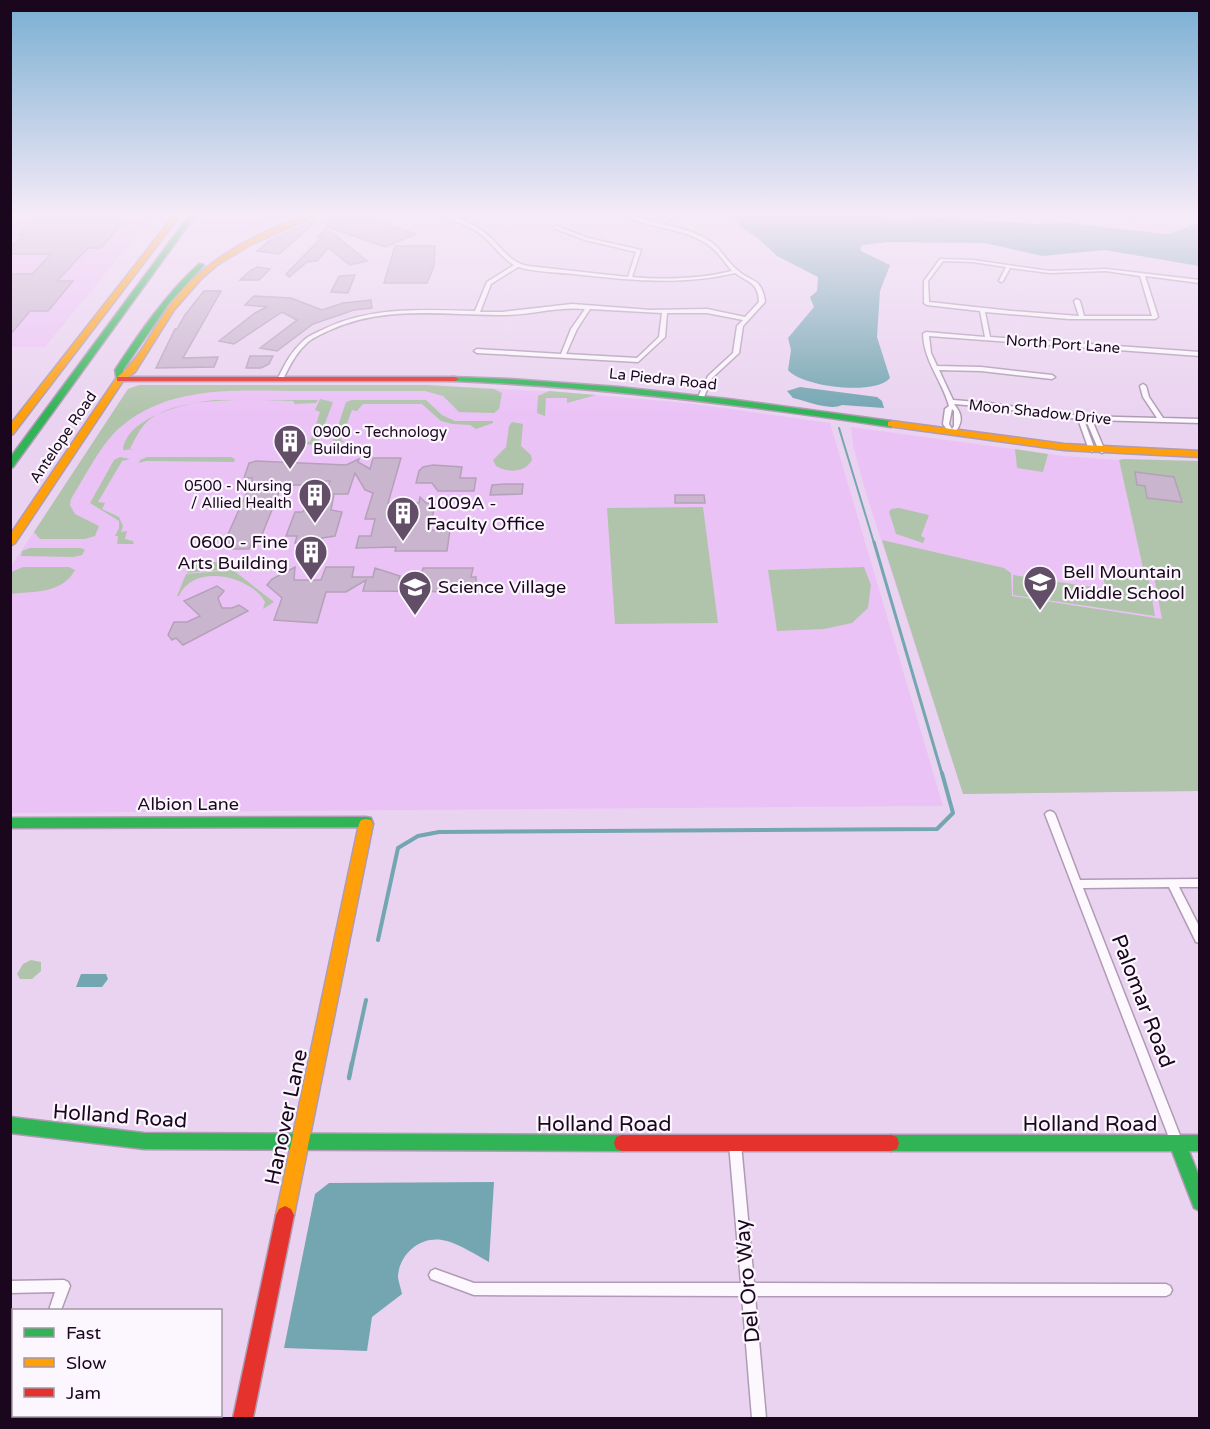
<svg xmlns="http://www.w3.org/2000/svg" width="1210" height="1429" font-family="'Varela Round',sans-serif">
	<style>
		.built { fill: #ebc2f6 }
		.green { fill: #b0c4ab }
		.water { fill: #74a6b2 }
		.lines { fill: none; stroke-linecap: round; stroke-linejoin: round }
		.stream-far3 { stroke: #74a6b2; stroke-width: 2 }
		.stream-far2 { stroke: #74a6b2; stroke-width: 3 }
		.stream-far1 { stroke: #74a6b2; stroke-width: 4 }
		.stream { stroke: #74a6b2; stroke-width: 4.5 }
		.building { fill: #c9b5ce; stroke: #b4a1b9; stroke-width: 1.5 }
		.street-casing { stroke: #af9bb4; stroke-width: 3 }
		.fast-casing { stroke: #af9bb4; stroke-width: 3 }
		.slow-casing { stroke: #af9bb4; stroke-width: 3 }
		.jam-casing { stroke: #af9bb4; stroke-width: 3 }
		.street { fill: #fcf8fd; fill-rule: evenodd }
		.fast { fill: #30b455; fill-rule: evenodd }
		.slow { fill: #ff9f0a; fill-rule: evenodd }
		.jam { fill: #e5322d; fill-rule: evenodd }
		.labels { text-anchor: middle; stroke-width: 4.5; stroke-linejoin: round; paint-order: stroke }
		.far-street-label { font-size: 15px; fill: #1a071e; stroke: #fcf7fe }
		.far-poi-label { font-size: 15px; fill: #1a071e; stroke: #fcf7fe; text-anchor: start }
		.poi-label { font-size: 18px; fill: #1a071e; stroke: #fcf7fe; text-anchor: start }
		.street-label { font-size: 18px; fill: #1a071e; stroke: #fcf7fe }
		.near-street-label { font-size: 21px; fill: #1a071e; stroke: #fcf7fe }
	</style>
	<rect width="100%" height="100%" fill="#ead3f0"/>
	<path class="built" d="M11,213H155L45,347H11Z
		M211,213H291L244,234H193Z
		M139,385H427L560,392L687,403L830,423L943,806L11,813L10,568L128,389Z
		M851,427L1063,456L1119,460L1143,568L1153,570L1199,791L963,794L865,490L853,445Z"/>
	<path class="green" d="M139,385H427L494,389L502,393L499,409L494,413L459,412L443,396L425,391C384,391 343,391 302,391C241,391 173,384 123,425C102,441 85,477 71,499L70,505L75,514L99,526L95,536L85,539H40L34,532L128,389Z
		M549,391L596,395L567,403V398H546L545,416L537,413L538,396Z
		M320,399L333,402L318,442L313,445L305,444V441L310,442L320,412L315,410Z
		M215,400H318L316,403L295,404L293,401C256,400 169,394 144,425C138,432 134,441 130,449H136L123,450C127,416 187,403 215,400Z
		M352,400H426L442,415L455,421H493V423L476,429L470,425L452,424L441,421L422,404H363L357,411L352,410L341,440L345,442L335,443L333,441L346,402Z
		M512,422L523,424L521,446L531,455L532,460C525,473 507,473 496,466L493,460L506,447L509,426Z
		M1015,449L1048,454L1043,472L1017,468Z
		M120,457L130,459L122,461L98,502L105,503L102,509L119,517L123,526L121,532L127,531L125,539L133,541L134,544H117L118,536H115L119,528V521L90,503L114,460Z
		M147,457H231L235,459L234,462L146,461L139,463L140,460Z
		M1123,459L1199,461V791L963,794L882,540L1004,568L1011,573L1012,596L1162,619L1153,571L1143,568L1119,460Z
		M703,507L718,623L615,624L607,508Z
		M899,508L929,515L921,536L925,538L923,543L896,534L889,512L891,509Z
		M30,548H81L85,550L82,555L74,557L21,556L22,551Z
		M192,562H223L231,569L187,573Z
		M23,567H69L75,570C62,594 35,591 11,594V572Z
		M864,567L871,585L868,608L852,623L824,629L777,631L768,570Z
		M1103,569L1148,576L1155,616L1013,595V575L1105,589Z
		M233,570L274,602L263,609L265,602C250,575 193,563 179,596H177L186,574Z
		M31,960L41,962V971L32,979H20L17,974L23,964Z"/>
	<path class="water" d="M731,213H871L893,221L925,217L1032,224L1069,223L1165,234C1178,233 1187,225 1199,223V266L1105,250L1042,256L985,243L887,242L863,245L860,248L861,251L890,265L880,291L877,337L890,378C875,396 802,387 788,370L791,350L788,338L814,307L810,297L817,291L818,277L777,256L758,238L741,227Z
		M800,387L877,397L882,401L884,408L842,405C830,411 806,401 793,398L787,391Z
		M81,974H106L108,979L102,987H76Z
		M494,1182L489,1262C476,1255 461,1245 447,1241C424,1234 400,1251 398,1276C398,1281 401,1288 402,1294L372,1317L367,1351L284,1348L315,1194L329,1183Z"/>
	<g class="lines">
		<path class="stream-far3" d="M839,428L874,543"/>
		<path class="stream-far2" d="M874,542L942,774"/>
		<path class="stream-far1" d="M378,940L398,848L418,836L439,832L937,829L953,813L942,773
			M352,1064L366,1000"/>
		<path class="stream" d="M349,1078L352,1063"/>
	</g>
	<path class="building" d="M39,213H131L101,248H88L57,281H73L48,311H30L10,335V277L13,274H32L51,254H10V248L24,235H19Z
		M345,213H354L416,234L385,247L328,227L320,219Z
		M314,221L315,223L279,254L257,251L269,241Z
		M326,228L367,261L350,265L328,248L317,261L307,262L289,277L286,274L321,238L318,237Z
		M395,246H435L434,266L427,283H384Z
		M257,267L270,269L259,280H240L251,270Z
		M355,275L348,293L331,292L339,276Z
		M204,291H221L183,358L218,357L214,367L156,368L175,329H177L185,315Z
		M254,296L291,298L322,310L343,303L371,300L372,308L354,310L313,324L277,351L260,348L297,320L282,312L234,344L219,341L255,313L267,307L245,305Z
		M250,356H273L269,364L261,368H246Z
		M373,458H401L388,503H419L420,497L426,503L436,504L428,530H450L447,551H395L396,547L356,548L359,536H371L375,519H365L373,493L365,490L355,473L348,494H334L331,510L342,512L335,536L322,538L321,543H295L297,536H286L295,512H302L310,504H322L330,481H307L306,485H282L259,542H252L249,549H229L231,543H224L252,481V478H244L249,463L256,461L346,465L359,459L358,462L370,469Z
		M433,465L462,467L460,478H476L474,491H438L432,483H416L419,471L423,467Z
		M1135,472L1174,477L1182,502L1147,498L1145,486L1137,485Z
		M505,484H523L522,494L490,495L492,485Z
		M675,495H704L705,503H675Z
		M295,567L294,580H321L326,567H354L352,577H373L375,568L400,576L399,579L420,580L423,568H473L471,577H476V583H480L479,592L363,591L366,580L346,592H326L317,623L274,620L282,598L267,585L272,579Z
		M217,586L224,591L218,598L222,608H232L239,605L248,611L183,645L176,638L172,640L168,635L174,622H187L200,616L184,601Z"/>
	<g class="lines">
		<defs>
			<path id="street" d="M436,213C454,213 478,226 491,238C503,250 510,262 528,266L628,277L636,252L585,240L554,228V227L556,226L588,238L641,250L632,277C666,280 699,279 732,271C724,262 718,251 707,244C680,226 646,229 619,213H625L658,223L674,213H679L663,224C682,229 704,233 718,248C724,255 729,263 736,269C751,283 762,277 765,302L743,326L739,353L712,378L704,397L701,399L698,397L708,376L733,353L737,326L743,320L707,313H667L665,337L638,362L477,353L474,351L477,349L561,354L571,329L585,309C556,306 528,316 499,315C442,315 382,305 328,331C322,334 314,337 308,342C295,354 291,364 283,379H279L278,378C286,362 291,352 304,340C310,335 318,332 324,329C372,306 424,310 475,311L487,282L514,265C500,257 492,242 479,233C466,223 449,220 436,213ZM518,267C536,272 554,272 573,274C629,280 680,286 735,273C749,283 758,282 759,302L745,317L707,309L651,310L572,304L502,312H480L491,284ZM590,309L662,313L659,337L637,358L566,354L577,329Z
				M1128,213H1132L1136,217L1132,218Z
				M940,259L973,260L1050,271L1106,269L1200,280V283L1145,276L1158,317L1155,319H1069L985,312L990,337L1200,352V356L929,336L931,353L937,366L981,367L1052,375L1055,377L1052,379L981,371L939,370L953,400L989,403L1080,416L1157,418L1143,397L1140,386L1143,384L1146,386L1149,397L1163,418L1200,419V423L1092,420L1105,451L1102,453L1099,451L1086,420H1084L1095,450L1092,452L1089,450L1078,419L989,407L954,404C963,415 963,422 954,434H950L943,424L945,409L949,406C942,380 924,362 923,334L926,332L985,337L980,311L927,305L924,303V281ZM943,261L973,262L1006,267L999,281L1001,282L1003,281L1010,268L1050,273L1106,271L1140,276L1152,316H1084L1080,301L1077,299L1074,301L1079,316L1012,311L929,302L928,281ZM952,409L954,411V426L952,429L949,424Z
				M1050,811L1053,812L1055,814L1080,880L1200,879V887H1179L1200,928V943L1196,942L1169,887L1083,888L1183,1143L1181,1147L1177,1149L1173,1147L1171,1143L1045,814L1047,812Z
				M735,1138L739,1140L741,1144L754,1283L1166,1284L1170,1286L1172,1290L1170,1294L1166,1296H755L766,1418H752L742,1296L474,1295L431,1279L429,1275L431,1271L435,1269L474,1283H741L729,1144L731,1140Z
				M64,1280L68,1282L70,1286L61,1310H49L55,1292L10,1293V1281Z
				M14,1416H28L27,1418H13Z"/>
			<path id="fast" d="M191,213H197L13,467L10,468V458Z
				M199,264L204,265L169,303L123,370L124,379L117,381L115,370C140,332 165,295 199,264Z
				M452,377L510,379L619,387L728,399L891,421L895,424L891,427C746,405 601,387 455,381L451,379Z
				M366,817L371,818L373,824L371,828L366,829L361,827L10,828V818Z
				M10,1117L144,1133L622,1135L628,1137L630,1143L628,1149L622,1151L144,1149L10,1133Z
				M891,1135H1200V1151H1189L1200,1179V1211L1194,1208L1172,1151H891L885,1149L883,1143L885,1137Z"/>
			<path id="slow" d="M176,213H182L13,434L10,435V425Z
				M313,213H322L250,245L217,265L202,278L174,310L135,372L123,381L15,543L10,546V535L117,377C140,360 152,330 169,307C204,258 257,233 313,213Z
				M891,421L1064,444L1200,451V457L1064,450L888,426V422Z
				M366,819L371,820L373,824L294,1215L291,1221L285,1224L279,1221L276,1215L359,824L361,820Z"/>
			<path id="jam" d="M117,377H455L459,379L455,381H117Z
				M622,1135H891L897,1137L899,1143L897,1149L891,1151H622L616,1149L614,1143L616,1137Z
				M285,1206L291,1209L294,1215L253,1418H233L276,1215L279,1209Z"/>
		</defs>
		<use href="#street" class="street-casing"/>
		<use href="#fast" class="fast-casing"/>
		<use href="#slow" class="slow-casing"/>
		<use href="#jam" class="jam-casing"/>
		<use href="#street" class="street"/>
		<use href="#fast" class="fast"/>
		<use href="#slow" class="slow"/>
		<use href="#jam" class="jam"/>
	</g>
	<linearGradient id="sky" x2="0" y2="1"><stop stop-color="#79aed2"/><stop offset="0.52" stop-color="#f6ebf8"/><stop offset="1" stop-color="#f6ebf8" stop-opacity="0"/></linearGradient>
	<rect width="1210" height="413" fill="url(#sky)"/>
	<defs>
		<symbol id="building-pin" viewBox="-11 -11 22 30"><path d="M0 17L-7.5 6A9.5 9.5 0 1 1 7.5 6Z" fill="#634e68" stroke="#fcf7fe"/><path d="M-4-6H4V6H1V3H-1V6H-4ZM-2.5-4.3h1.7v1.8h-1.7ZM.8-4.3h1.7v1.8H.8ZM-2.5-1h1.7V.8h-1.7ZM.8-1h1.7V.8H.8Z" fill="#fff"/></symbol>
		<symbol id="school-pin" viewBox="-11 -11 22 30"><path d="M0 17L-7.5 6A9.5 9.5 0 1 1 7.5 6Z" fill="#634e68" stroke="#fcf7fe"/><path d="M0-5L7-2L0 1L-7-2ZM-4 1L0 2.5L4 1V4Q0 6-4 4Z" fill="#fff"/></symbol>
		<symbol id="university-pin" viewBox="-11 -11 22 30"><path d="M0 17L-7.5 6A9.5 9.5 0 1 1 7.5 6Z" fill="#634e68" stroke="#fcf7fe"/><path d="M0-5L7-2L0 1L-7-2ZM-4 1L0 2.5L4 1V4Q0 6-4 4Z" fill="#fff"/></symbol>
	</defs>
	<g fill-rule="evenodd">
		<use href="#building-pin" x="271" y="422" width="38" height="52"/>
		<use href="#building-pin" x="296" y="476" width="38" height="52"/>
		<use href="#building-pin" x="384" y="494" width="38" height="52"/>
		<use href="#building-pin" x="292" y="533" width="38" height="52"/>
		<use href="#school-pin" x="1021" y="563" width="38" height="52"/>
		<use href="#university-pin" x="396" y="568" width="38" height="52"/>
	</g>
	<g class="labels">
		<g class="far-street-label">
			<text transform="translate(1063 344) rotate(4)" y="5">North Port Lane</text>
			<text transform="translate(663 379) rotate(6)" y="5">La Piedra Road</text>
			<text transform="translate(1040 412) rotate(6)" y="5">Moon Shadow Drive</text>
			<text transform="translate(63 437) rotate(-56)" y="5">Antelope Road</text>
		</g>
		<g class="far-poi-label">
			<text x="313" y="437">0900 - Technology<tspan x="313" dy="17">Building</tspan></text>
			<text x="292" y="491" text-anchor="end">0500 - Nursing<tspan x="292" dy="17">/ Allied Health</tspan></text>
		</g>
		<g class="poi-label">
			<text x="426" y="509">1009A -<tspan x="426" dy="21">Faculty Office</tspan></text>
			<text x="288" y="548" text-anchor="end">0600 - Fine<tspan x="288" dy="21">Arts Building</tspan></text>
			<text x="1063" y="578">Bell Mountain<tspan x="1063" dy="21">Middle School</tspan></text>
			<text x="438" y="593">Science Village</text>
		</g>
		<g class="street-label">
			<text x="188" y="810">Albion Lane</text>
		</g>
		<g class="near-street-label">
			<text transform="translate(1143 1001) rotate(69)" y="7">Palomar Road</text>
			<text transform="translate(120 1116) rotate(4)" y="7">Holland Road</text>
			<text transform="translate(286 1117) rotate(-78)" y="7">Hanover Lane</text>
			<text x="604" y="1131">Holland Road</text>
			<text x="1090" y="1131">Holland Road</text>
			<text transform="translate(747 1281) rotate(-95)" y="7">Del Oro Way</text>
		</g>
	</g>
	<rect width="1210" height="1429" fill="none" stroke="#1a071e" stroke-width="24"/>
	<rect x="12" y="1309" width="210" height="108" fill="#fcf7fe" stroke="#a297a4" stroke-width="1.5"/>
	<rect x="24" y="1328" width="30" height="9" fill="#30b455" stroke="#a297a4" stroke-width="1.5"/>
	<text x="66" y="1339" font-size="18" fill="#1a071e">Fast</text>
	<rect x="24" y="1358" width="30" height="9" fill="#ff9f0a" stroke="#a297a4" stroke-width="1.5"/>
	<text x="66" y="1369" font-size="18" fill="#1a071e">Slow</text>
	<rect x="24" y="1388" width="30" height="9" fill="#e5322d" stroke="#a297a4" stroke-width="1.5"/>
	<text x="66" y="1399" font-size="18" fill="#1a071e">Jam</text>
</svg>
